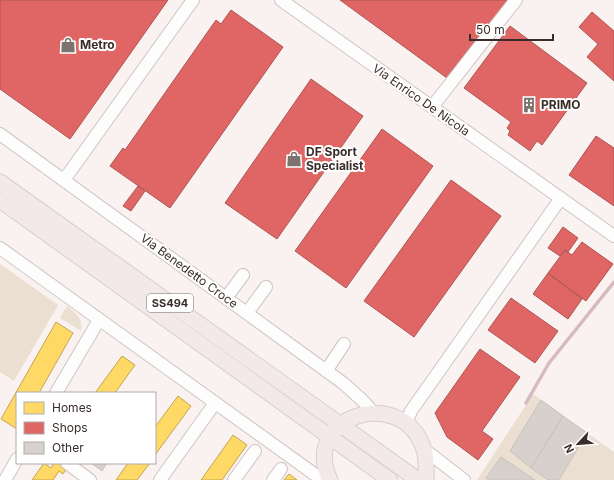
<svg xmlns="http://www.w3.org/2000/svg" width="614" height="480" font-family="Inter,sans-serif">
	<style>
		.green { fill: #eadfd1 }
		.homes { fill: #ffd966; stroke: #c3a553 }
		.shops { fill: #e06666; stroke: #ae5553 }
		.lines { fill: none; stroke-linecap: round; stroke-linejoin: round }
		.stream { stroke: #d7bac1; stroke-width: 3.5 }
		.building { fill: #d8d0cc; stroke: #c9c2bd }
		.minor-casing { stroke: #cec5c2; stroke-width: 14 }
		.major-casing { stroke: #d5d0ce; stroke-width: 17 }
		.minor { stroke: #fefdfd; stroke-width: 12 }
		.major { stroke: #f2e9e8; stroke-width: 15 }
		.labels { text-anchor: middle; stroke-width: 4; stroke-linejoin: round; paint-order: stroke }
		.shield { fill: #fff; stroke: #746c68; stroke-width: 1 }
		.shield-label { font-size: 11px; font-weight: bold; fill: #382d28 }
		.poi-label { font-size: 12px; font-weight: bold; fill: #382d28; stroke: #fff; text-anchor: start }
		.street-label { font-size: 12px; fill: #382d28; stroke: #fff }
	</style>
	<rect width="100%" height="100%" fill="#f9f2f0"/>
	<path class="green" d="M0,264L58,305L14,381L0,372Z
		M67,306C76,313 83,318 81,331L60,318Z
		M533,394L614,452V480H477Z"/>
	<path class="homes" d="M56,322L73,333L39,393H17V429L1,419Z
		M122,356L135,365L115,393H95Z
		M178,396L191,406L155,455V427Z
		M233,435L247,445L222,480H201Z
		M44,463L51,468L54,463H60L67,468L63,474L59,471L53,480H32Z
		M128,463H150L137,480H116Z
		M289,474L297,480H284Z"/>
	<path class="shops" d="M0,0H168L70,139L0,89Z
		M340,0H509L460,68L456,65L447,78Z
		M231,10L283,47L170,208L110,166L123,148L125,150L216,20L221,24Z
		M592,12L614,31V81L587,57L598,44L579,27Z
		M510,26L587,83L542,145L537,141L530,151L508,135L510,131L507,128L511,122L464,88Z
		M311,79L363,116L277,239L225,203Z
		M382,129L433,166L346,288L295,251Z
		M596,136L614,148V206L569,175Z
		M451,180L501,216L414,337L364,301Z
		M138,186L145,191L131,211L123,206Z
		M563,227L578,238L568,252L565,250L560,256L548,248Z
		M582,242L613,264L586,301L548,273L565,250L572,255Z
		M548,273L582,299L568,319L533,294Z
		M511,298L558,331L535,363L488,330Z
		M480,349L520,377L482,431L493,439L478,460L447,437L435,413Z"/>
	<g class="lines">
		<path class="stream" d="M526,403L549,363L614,282"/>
	</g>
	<path class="building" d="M541,400L563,416L531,468L510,451Z
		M563,416L587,433L559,480H548L531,468Z
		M501,457L535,480H489L486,478Z
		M91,463H107L102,471Z"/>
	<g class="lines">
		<defs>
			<path id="minor" d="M281,0L614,236
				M432,107L516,0
				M0,134L343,383L362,400L373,412
				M64,180L193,0
				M0,248L317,476L328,480
				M226,298L243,275
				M247,313L266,287
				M326,371L344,344
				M56,393L99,320
				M406,423L411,411L561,198
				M425,450L464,480
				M67,463L90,480
				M5,480L17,459
				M160,480L215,403
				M234,480L255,451
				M273,480L281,469"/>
			<path id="major" d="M0,182L418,480
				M0,200L390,480
				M330,480C299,415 404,384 424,450C427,459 426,470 426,480"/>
		</defs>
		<use href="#minor" class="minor-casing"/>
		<use href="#major" class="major-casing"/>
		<use href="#minor" class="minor"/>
		<use href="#major" class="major"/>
	</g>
	<defs>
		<symbol id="shop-bare" viewBox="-9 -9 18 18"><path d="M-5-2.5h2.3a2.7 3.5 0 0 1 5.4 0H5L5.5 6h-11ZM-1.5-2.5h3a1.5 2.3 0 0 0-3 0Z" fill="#7c726e" stroke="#fff" stroke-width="2.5" paint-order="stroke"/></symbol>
		<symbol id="building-bare" viewBox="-9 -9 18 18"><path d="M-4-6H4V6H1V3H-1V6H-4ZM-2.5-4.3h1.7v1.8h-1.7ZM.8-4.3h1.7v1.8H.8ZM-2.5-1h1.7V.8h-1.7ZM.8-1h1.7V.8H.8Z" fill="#7c726e" stroke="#fff" stroke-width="2.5" paint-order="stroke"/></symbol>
	</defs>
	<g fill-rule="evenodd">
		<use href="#shop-bare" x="57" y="34" width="22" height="22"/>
		<use href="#building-bare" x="518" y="94" width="22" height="22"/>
		<use href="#shop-bare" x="283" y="148" width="22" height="22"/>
	</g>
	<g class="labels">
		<rect class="shield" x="147" y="294" width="46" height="18" rx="3"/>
		<g class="shield-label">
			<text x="170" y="307">SS494</text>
		</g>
		<g class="poi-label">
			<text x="80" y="49">Metro</text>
			<text x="541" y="109">PRIMO</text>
			<text x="306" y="156">DF Sport<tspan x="306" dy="14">Specialist</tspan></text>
		</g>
		<g class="street-label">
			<text transform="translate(421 100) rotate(35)" y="4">Via Enrico De Nicola</text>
			<text transform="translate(189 271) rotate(36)" y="4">Via Benedetto Croce</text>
		</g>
	</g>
	<rect x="16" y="392" width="140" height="72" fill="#ffffff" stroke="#afaba9"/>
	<rect x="24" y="402" width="20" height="12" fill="#ffd966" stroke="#afaba9"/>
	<text x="52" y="412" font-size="12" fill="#382d28">Homes</text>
	<rect x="24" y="422" width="20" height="12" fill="#e06666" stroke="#afaba9"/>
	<text x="52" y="432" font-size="12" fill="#382d28">Shops</text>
	<rect x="24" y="442" width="20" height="12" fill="#d8d0cc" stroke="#afaba9"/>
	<text x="52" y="452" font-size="12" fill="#382d28">Other</text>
	<g transform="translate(578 444) rotate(244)" stroke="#ffffff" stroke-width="3" paint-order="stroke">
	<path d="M0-3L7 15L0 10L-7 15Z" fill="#382d28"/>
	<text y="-6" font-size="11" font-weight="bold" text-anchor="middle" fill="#382d28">N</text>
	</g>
	<path d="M470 34v6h83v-6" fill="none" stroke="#382d28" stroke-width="2"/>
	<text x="476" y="34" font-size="12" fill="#382d28" stroke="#ffffff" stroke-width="3" paint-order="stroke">50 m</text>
</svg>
